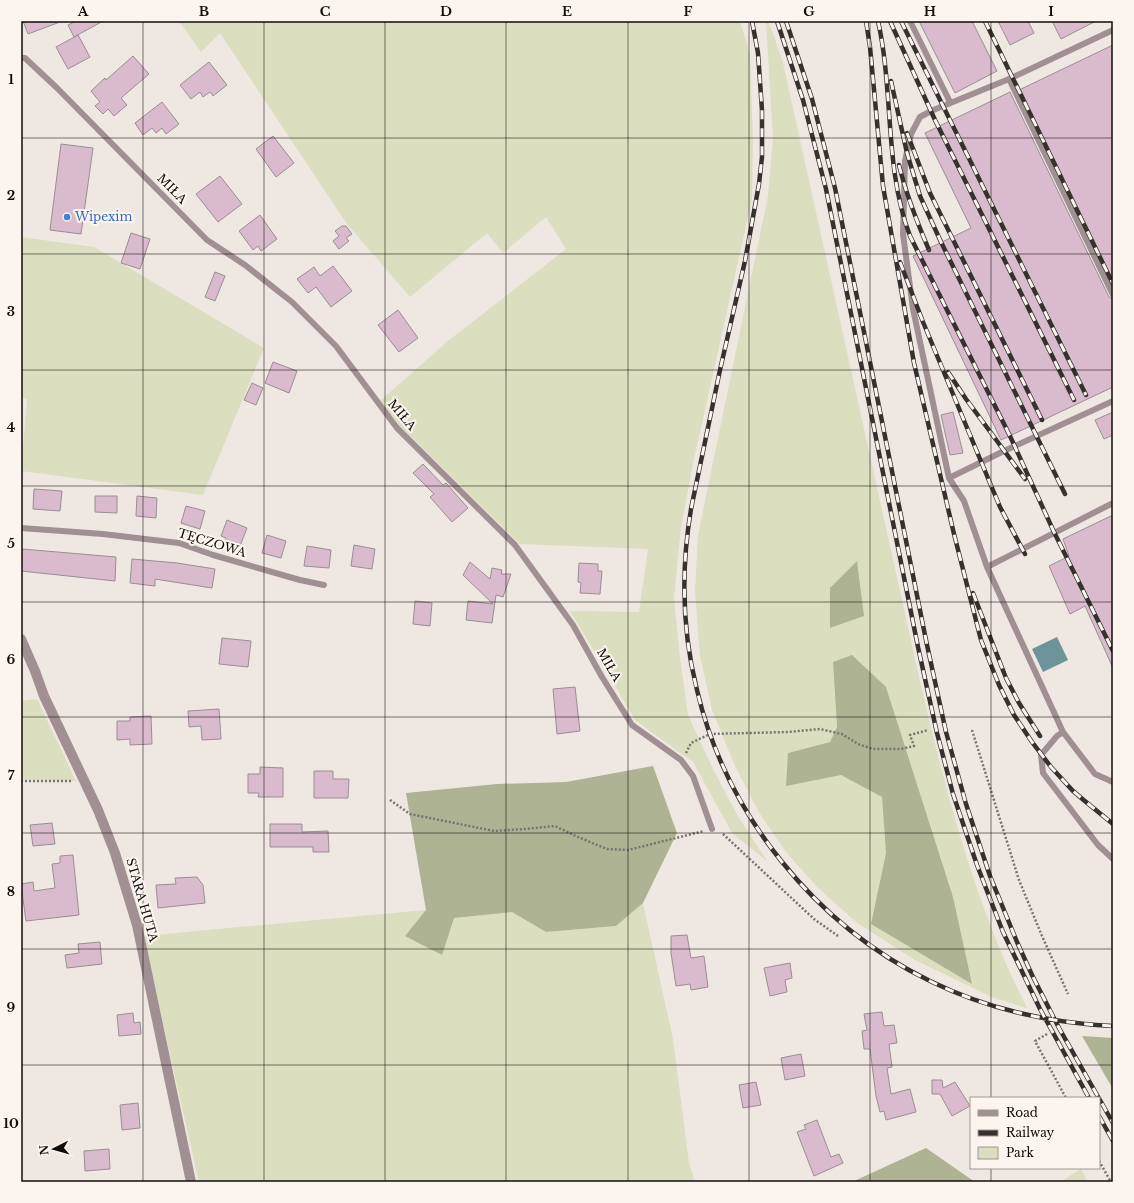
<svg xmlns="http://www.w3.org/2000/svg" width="1134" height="1203" font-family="'Libre Baskerville',serif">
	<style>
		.green { fill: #dbdfbf; fill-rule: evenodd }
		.forest { fill: #aeb393 }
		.water { fill: #6d9499 }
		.building { fill: #dabbcd; stroke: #988f94 }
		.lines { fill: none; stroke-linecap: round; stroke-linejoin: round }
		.path { stroke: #78736f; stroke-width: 2.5; stroke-dasharray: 2 2; stroke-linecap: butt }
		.lane { stroke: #a09094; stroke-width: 6 }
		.street { stroke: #a09094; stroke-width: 10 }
		.rail-casing { stroke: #34312e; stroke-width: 4.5 }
		.rail { stroke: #fcf4ee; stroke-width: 3; stroke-dasharray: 9; stroke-linecap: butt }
		.grid { fill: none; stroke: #0f0d0b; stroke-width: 1; stroke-opacity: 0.55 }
		.shop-dot { fill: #3f7fe0; stroke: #fcf4ee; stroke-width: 1.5 }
		.labels { text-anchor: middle; stroke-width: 4; stroke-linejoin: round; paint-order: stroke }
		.street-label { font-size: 12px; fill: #0f0d0b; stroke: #fcf4ee }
		.shop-label { font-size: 12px; fill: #366cbe; stroke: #fcf4ee; text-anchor: start }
		.neatline { fill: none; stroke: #0f0d0b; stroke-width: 1.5 }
		.grid-label { font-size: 13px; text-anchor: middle; font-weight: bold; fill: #0f0d0b }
	</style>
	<rect width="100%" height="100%" fill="#efe7e1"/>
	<path class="green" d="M179,21H740L750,54L753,143L752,199L694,459L681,527L674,598L680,658L688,715L713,769L739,818L767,861L732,833L693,762L636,721L570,611L639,612L648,549L520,544L400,426L380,401L448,341L566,249L546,217L503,253L487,233L410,297L347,224L220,33L201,52Z
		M766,21H768L774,36L783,63L921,686C947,796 976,907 1027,1008L994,998L915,960L856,922L817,887L786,852L760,814L735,766L712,710L700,656L695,592L698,535L768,196L773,139ZM833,662L886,687L953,897L871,924L886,853L882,797L841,775L788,753L830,742L837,727Z
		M21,237L94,247L264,348L203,495L21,471L27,399L21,398Z
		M37,699L76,781L21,779V701Z
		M643,903L673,1039L689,1163L695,1182H199L143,936L426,910L454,918L512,912L546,932L616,926Z
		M1081,1169L1088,1182H1060Z"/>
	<path class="forest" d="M857,561L864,616L830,628V588Z
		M852,655L886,687L953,897L972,984L871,924L886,853L882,797L841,775L786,786L788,753L830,742L837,727L833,662Z
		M653,766L677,833L643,903L616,926L546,932L512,912L454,918L442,955L405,936L426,910L406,793L497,784L566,782Z
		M1082,1036L1113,1038V1089Z
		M926,1148L975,1182H852Z"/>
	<path class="water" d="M1057,637L1068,660L1043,672L1032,649Z"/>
	<path class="building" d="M23,21H60V22L28,34Z
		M76,21H103L74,37L68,25Z
		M919,21H972L997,71L955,93Z
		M998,21H1028L1034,33L1010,45Z
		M1052,21H1096L1061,39Z
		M78,35L90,57L68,69L56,47Z
		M1113,45V285L1019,90Z
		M133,56L149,74L121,98L127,105L114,116L108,109L103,114L95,106L100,102L91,91L105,78L106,80Z
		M209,62L227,85L213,96L210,92L203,97L200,92L191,99L180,85Z
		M1010,92L1109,297L1113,299V387L1001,440L913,256L971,228L925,133Z
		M162,102L179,124L166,134L162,128L156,133L152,128L143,135L135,123Z
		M273,136L294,163L276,177L256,149Z
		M61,144L93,148L81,234L50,230Z
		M220,176L242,204L218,222L196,194Z
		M260,215L277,239L261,251L258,246L253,250L239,231Z
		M342,226H346L352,234L346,238L349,241L339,249L333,241L339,236L335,231Z
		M131,233L150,239L140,269L121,263Z
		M333,266L352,291L331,307L316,287L308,293L297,279L314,267L320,276Z
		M215,272L225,276L215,301L205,297Z
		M398,310L418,338L399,352L378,325Z
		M273,362L297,371L289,393L265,383Z
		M252,383L263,388L256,405L244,400Z
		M953,412L963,453L950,455L941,415Z
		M1113,412V435L1104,439L1095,420Z
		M423,464L443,485L446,483L468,508L452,522L430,497L434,494L413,473Z
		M34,489L62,491L60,511L33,509Z
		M95,496H117V513L95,512Z
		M137,496L157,498L156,518L136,516Z
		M186,506L205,511L200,529L181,523Z
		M1113,515V668L1085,606L1070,614L1049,566L1069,556L1063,539Z
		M227,520L247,528L240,546L225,540L226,538L221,536Z
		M267,535L286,541L281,558L262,553Z
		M354,545L375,549L372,569L351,566Z
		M307,546L331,550L329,568L304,566Z
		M22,549L116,557L115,581L21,571Z
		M132,559L177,563L215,569L212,588L155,579V586L130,583Z
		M470,562L490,579L492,568L502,570L501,574H511L503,597L496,595L492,623L466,620L468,601L493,604L463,575Z
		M579,563L598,564V571H602L600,594L580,593L581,583L578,582Z
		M415,601L432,603L430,626L413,624Z
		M222,638L251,641L248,667L219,664Z
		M575,687L580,731L557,734L553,689Z
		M219,709L221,739L202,740L201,726L189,727L188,711Z
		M151,716L152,744L130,745V739L117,740V721H130V717Z
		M260,767L283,768V797H258L259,793H248V774H260Z
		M314,771H333V779H349L348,798H314Z
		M52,823L55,844L33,846L30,825Z
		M270,824H302V832L328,831L329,852H313V847H270Z
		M73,855L79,915L26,921L21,884L33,882L34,891L55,888L52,864L60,863V856Z
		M197,877L203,885L205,903L158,908L156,885L176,884L175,878Z
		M687,935L691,958L704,956L708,987L691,990L690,984L676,986L671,953V936Z
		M100,942L102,964L67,968L65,955L79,953L78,944Z
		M790,963L792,978L785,980L787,992L770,996L764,968Z
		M882,1012L884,1026L894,1025L897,1043L889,1044L892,1067L887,1068L891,1094L910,1089L916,1112L886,1120L884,1111L880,1112L876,1096L870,1049H864L862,1031L867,1030L864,1014Z
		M133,1013L134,1023L140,1022L141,1034L119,1036L117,1015Z
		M801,1054L805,1076L785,1080L781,1058Z
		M932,1080H942L943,1088L955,1082L970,1106L952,1116L940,1094H932Z
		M756,1082L761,1105L743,1108L739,1085Z
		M138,1103L140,1128L122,1130L120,1105Z
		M817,1120L831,1157L839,1154L843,1163L814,1176L797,1132L806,1129L804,1125Z
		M109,1149L110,1169L85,1171L84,1151Z"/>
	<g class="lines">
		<path class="path" d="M972,730L1019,880L1042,936L1068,994
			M686,753L691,743L710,734L788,732L820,729L842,734L858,744L873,749H901L914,746L910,735L928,730
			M21,781H73
			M390,800L410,814L494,831L525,829L555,826L578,837L607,849L628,850L704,831
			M723,834L814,919L838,936
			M1047,1034L1035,1041L1066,1098
			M1099,1161L1111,1182"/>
		<path class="lane" d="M910,21L950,102
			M1113,30L1009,79L931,111L920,117L911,134L905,161L903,234L913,309L949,478L964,501L987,567L1063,732L1095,774L1113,782
			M21,58H25L57,88L207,240L245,265L292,302L336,346L397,428L515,545L573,625L602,677L632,725L681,760L693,776L712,829
			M1009,79L1113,295
			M949,478L1004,451L1113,401
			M21,528L103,534L179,543L213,555L300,580L324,585
			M987,567L1113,503
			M1063,732L1057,736L1041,755L1043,773L1098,845L1113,859"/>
		<path class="street" d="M21,639L35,671L44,696L98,810L115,853L137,925L191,1182"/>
		<defs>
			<path id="rail" d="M752,21L758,53L762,110V157L759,184L745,261L720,370L691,509C681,569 682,631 697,690C726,814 815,925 930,981C987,1009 1050,1023 1113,1026
				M777,21L803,100L826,189L918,647L937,733L953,794L977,865L1003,932L1040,1009L1089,1098
				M786,21L812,99L835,188L927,645L946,732L966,804L990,876L1017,942L1032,975L1059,1028L1113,1123
				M866,21L870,47L883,186L914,363L954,534L981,640L999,685L1014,715L1032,742L1051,767L1073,791L1086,802L1113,824
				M878,21C894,92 884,168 910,236L1010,436L1054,532L1113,651
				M890,21L935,120L1074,400
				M901,21L1086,395
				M985,21L1113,284
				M891,81L907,153L920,196L941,242L1065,494
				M907,133L930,193L1042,420
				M899,165C906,194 917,222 929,250
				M900,262L923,322L1000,507L1025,554
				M948,372L966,399L1025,479
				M973,593L1006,678L1019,703L1040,736
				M1099,1116L1113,1141"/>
		</defs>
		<use href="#rail" class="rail-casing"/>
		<use href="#rail" class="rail"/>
	</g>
	<path class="grid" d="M143,21V1182M264,21V1182M385,21V1182M506,21V1182M628,21V1182M749,21V1182M870,21V1182M991,21V1098M21,138H1113M21,254H1113M21,370H1113M21,486H1113M21,602H1113M21,717H1113M21,833H1113M21,949H1113M21,1065H1113M991,1168V1182"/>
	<circle class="shop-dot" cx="67" cy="217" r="4"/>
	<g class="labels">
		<g class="street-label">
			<text transform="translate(172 189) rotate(45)" y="4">MIŁA</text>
			<text transform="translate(402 415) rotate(50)" y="4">MIŁA</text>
			<text transform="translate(212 543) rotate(17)" y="4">TĘCZOWA</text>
			<text transform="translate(609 665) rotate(60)" y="4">MIŁA</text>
			<text transform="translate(142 900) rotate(74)" y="4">STARA HUTA</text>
		</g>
		<g class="shop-label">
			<text x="75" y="221">Wipexim</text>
		</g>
	</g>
	<rect width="1134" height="1203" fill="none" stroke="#fcf4ee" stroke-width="44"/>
	<rect x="970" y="1097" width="130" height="72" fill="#fcf4ee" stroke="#9d9893"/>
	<rect x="978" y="1110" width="20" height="6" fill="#a09094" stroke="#9d9893"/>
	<text x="1006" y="1117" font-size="12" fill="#0f0d0b">Road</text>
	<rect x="978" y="1130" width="20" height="6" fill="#34312e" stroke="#9d9893"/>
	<text x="1006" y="1137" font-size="12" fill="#0f0d0b">Railway</text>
	<rect x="978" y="1147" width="20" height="12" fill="#dbdfbf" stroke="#9d9893"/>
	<text x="1006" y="1157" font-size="12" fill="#0f0d0b">Park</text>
	<g transform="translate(54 1149) rotate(264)" stroke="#fcf4ee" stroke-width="3" paint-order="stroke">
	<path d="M0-3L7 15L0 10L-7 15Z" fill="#0f0d0b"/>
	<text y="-6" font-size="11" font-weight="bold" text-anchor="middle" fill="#0f0d0b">N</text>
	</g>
	<rect x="22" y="22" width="1090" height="1159" class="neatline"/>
	<g class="grid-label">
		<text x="83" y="16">A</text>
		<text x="204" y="16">B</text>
		<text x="325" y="16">C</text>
		<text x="446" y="16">D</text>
		<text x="567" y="16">E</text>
		<text x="688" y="16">F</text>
		<text x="809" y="16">G</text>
		<text x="930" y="16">H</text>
		<text x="1051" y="16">I</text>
		<text x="11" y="84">1</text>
		<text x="11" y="200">2</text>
		<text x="11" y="316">3</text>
		<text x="11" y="432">4</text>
		<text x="11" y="548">5</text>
		<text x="11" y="664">6</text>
		<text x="11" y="780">7</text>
		<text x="11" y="896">8</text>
		<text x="11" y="1012">9</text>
		<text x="11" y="1128">10</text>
	</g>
</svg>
